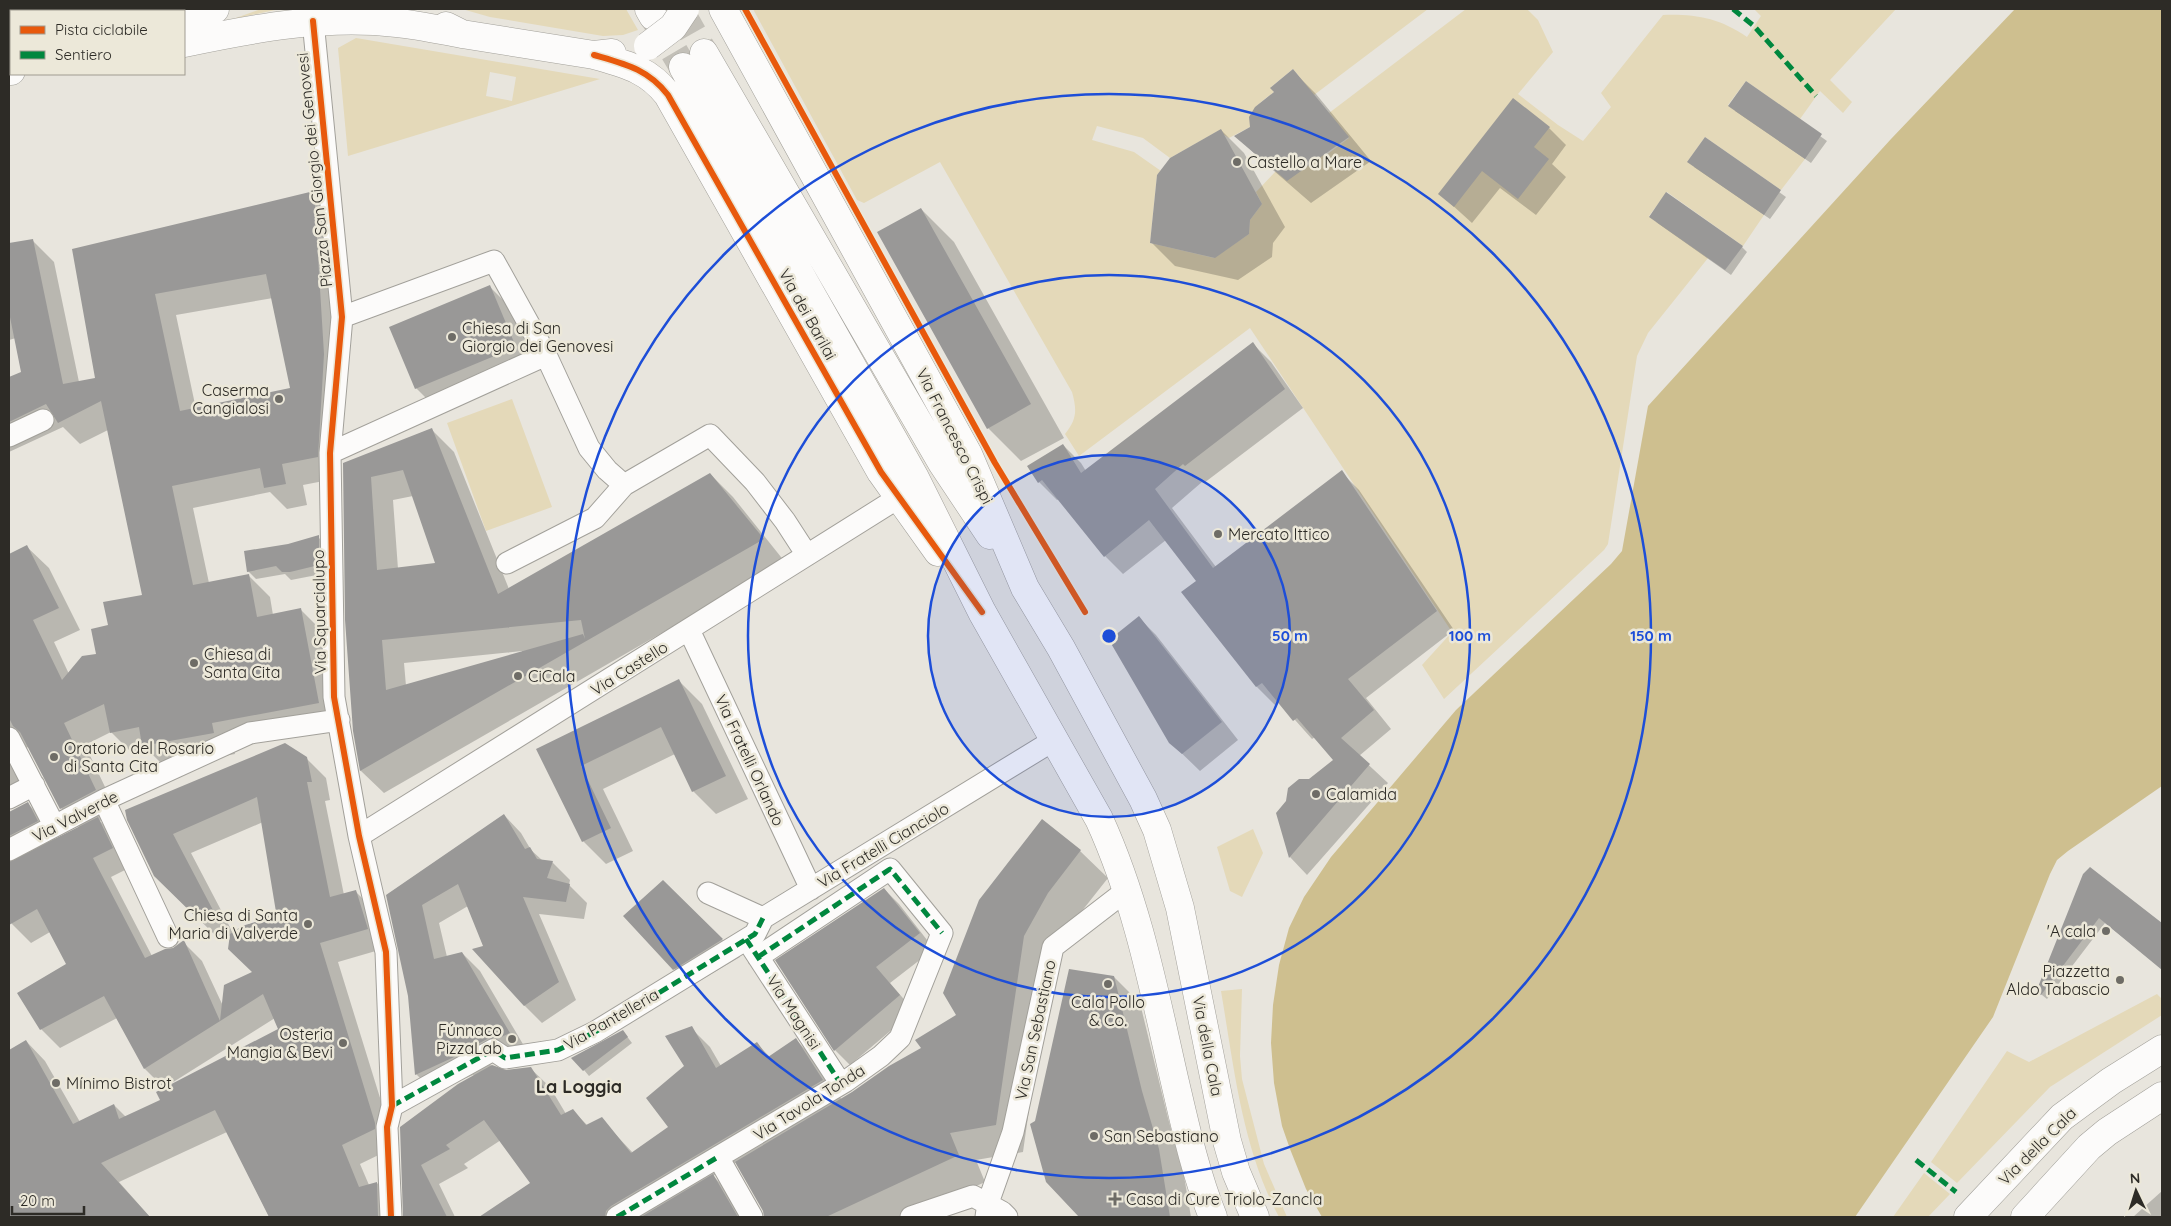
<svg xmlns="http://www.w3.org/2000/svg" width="2171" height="1226" font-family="Quicksand,sans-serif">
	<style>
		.green { fill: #e4d9b9; fill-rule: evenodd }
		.water { fill: #cebf8f }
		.shadow { fill: #0003; fill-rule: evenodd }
		.building { fill: #999897; fill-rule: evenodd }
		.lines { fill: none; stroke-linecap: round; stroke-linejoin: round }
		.secondary-tunnel { stroke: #c3c0b8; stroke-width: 28; stroke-dasharray: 28 14; stroke-linecap: butt }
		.street-casing { stroke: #a2a09a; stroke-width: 23 }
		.secondary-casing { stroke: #a2a09a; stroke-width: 29 }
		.street { stroke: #fcfbfa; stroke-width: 21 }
		.secondary { stroke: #fcfbfa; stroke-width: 28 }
		.secondary-bridge-casing { stroke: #a2a09a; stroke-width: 29; stroke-linecap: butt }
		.secondary-bridge { stroke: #fcfbfa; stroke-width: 28 }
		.quiet { stroke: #00873e; stroke-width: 5; stroke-dasharray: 10 5; stroke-linecap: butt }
		.cycleway-casing { stroke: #ece8d9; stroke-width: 9 }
		.cycleway { stroke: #e8590c; stroke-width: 6 }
		.ring { fill: none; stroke: #1d4ed8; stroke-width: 2.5 }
		.poi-dot { fill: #6e6c66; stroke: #ece8d9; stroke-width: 2 }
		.labels { text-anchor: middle; stroke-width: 5; stroke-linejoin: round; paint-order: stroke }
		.poi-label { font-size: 16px; fill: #2d2b26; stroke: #ece8d9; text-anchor: start }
		.street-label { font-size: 16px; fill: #2d2b26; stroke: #ece8d9 }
		.neighbourhood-label { font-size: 18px; font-weight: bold; fill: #2d2b26; stroke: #ece8d9 }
		.centre { fill: #1d4ed8; stroke: #ece8d9; stroke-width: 2.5 }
		.ring-label { font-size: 15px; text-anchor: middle; font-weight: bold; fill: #1d4ed8; stroke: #ece8d9; stroke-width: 5; stroke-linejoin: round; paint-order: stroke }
	</style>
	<rect width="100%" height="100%" fill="#e8e5dd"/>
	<path class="green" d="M261,9H280L233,19Z
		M462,9H626L638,30L623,35L603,36L490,17Z
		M753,9H1428L1314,95L1293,69L1271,87L1274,92C1261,102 1249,109 1250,127L1229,138L1218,131L1170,158L1143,138L1097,126L1092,140L1134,152L1161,171L1157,175L1150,243L1214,258L1249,234L1250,220L1262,204L1256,192L1276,171L1318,149L1325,156L1349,138L1329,113L1466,9H1527L1538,20L1553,52L1518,94L1558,125L1583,141L1611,107L1601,93L1663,15C1696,14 1719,18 1747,37L1761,16L1754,9H1896L1830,80L1852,102L1843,113L1820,91L1800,119L1746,81L1728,105L1805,159L1781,190L1705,137L1688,161L1764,215L1743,246L1667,192L1649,216L1708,258L1648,333L1637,356L1608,544L1604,550L1444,699L1422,665L1452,632L1250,328L1079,456L1065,434C1077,419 1077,410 1072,392L940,162L864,203L857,200Z
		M356,38L600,79L348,156L338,48ZM490,72L516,77L512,101L486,96Z
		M512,399L552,507L486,531L447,423Z
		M1253,829L1263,853L1242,897L1230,891L1217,847Z
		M1242,989L1240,1056L1242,1079L1264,1164L1287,1217H1279C1242,1148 1234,1067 1221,991Z
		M2157,994L2162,999V1015L2050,1087L1957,1183L1931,1162L2007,1051L2029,1062Z
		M1924,1173L1950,1194L1928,1217H1893Z"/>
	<path class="water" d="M2015,9H2162V786L2068,851L2057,860L2050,874L1993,1017L1855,1217H1322L1306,1189L1290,1149L1282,1126L1274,1083L1271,1043L1273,1005L1279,965L1289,928L1304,897L1331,857L1456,710L1611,564L1622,551L1648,406L1891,139Z"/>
	<path class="shadow" d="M28,9H191L184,11H29Z
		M1293,71L1316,94L1371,161L1311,203L1259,158L1236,136L1251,128Z
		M1746,83L1827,141L1811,163L1735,111Z
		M1549,128L1566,145L1552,164L1566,177L1536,215L1500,188L1472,223L1440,194Z
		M1221,130L1244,153L1285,227L1273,243L1272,257L1238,280L1175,266L1152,243Z
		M1705,139L1786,197L1770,219L1694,167Z
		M314,192L335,214L339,478L303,485L307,505L287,509L270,492L193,508L209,583L248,575L270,597L273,615L301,610L322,631L340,724L233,745L235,754L165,767L149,751L133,754L111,732L85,745L117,812L100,821L117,838L131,867L111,877L152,956L173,950L183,942L202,961L223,1006L254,973L231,935L221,941L155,876L128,819L306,758L326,778L330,800L325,801L344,895L356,892L375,911L386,948L338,962L394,1143L393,1148L360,1164L369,1185L377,1183L396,1202V1217H268L269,1216L227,1132L119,1182L150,1217H9V1052L26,1041L45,1061L80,1122L114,1105L126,1117L162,1100L165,1089L145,1069L117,1018L60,1048L41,1029L68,964L50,932L31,943L12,924L9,917V814L28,804L47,823L56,840L80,828L61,808L29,747L25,748L29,786L9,799V610L17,606L9,591V555L27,547L49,568L80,630L54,642L69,674L97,655L109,626L143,596L108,430L80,444L63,427L9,452V378L23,372L16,338L9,340V245L32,240L54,262L79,382L97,379L73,250ZM273,298L291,389L196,409L176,315ZM263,822L277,913L233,933L191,853ZM275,1018L280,1030L168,1087L167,1086Z
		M921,209L954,242L1064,438L1021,461L988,428Z
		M1656,222L1742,247L1747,252L1731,275Z
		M490,287L513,310L538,370L439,411L416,388Z
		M1253,344L1271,362L1303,408L1204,483L1202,482L1172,508L1216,567L1341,472L1359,490L1454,630L1366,698L1391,729L1359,756L1388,783L1307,875L1290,857L1277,813L1310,780L1335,761L1315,737L1312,739L1279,702L1275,705L1257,687L1183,592L1197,581L1166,540L1123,574L1105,556L1059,499L1057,500L1039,482L1063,445L1081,463L1086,471Z
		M431,429L454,452L509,589L710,474L733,497L785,562L384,793L361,771L354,731L344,464ZM413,496L437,564L398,569L393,500ZM522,651V653L406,686L404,663Z
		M318,537L326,545L327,573L291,580L285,574L256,579L248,571L288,545Z
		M1139,618L1156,635L1238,740L1200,771L1170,742Z
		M679,681L702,704L748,799L716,814L693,791L675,754L603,789L633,851L606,864L583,841L538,749Z
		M504,815L521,833L531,850L543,861L552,862L570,880L569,885L587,903L584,919L539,914L576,1000L542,1023L524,1005L484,947L468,906L439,923L447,957L462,953L480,971L527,1051L505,1056L490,1065L506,1072L530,1068L550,1087L566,1114L572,1110L588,1126L601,1119L633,1153L669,1128L686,1066L691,1028L710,1047L721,1066L757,1044L770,1057L796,1040L815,1059L842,1100L922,1048L958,1015L1042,821L1080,851L1108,878L1074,921L1050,963L1023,1152L976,1160L985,1182L910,1217H766L764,1210L736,1162L713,1176L732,1195L745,1217H481L532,1183L501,1140L464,1164L468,1168L439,1184L455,1217H405L401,1128L474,1076L473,1075L434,1092L416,1074L409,996L387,895Z
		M2090,869L2162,925V969L2105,923L2047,999L2037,991Z
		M663,882L740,957L691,986L674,969Z
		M884,889L899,904L934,949L890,983L914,1011L850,1065L835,1050Z
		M1114,977L1140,1003L1168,1118L1184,1176L1191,1217H1080L1048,1181L1036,1122Z
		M623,1031L632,1043L589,1076L584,1070Z
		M2162,1191V1217H2133Z"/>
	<path class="building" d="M1293,69L1349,137L1287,181L1234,136L1250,127L1249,117L1255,107L1274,92L1270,88Z
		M1746,81L1822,134L1805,159L1728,106Z
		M1513,98L1550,127L1534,147L1549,159L1518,199L1482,171L1454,207L1438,194Z
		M1221,129L1262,204L1250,220L1249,234L1215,258L1150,243L1157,175L1170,158Z
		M1705,137L1781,190L1764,215L1687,162Z
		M314,191L324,354L318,457L282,464L286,484L264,488L260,468L172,486L193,585L249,574L257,617L301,608L319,703L212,723L214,733L142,746L139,727L110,733L104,704L64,723L96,790L60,809L20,732L13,726L9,718V554L27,545L59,608L33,620L62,680L82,656L96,654L91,629L108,625L103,602L142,595L101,401L58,423L46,404L9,422V377L21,372L9,312V243L33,239L63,384L95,378L72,249ZM266,274L290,388L180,411L155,294Z
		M1666,192L1743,246L1725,270L1649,217Z
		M921,208L1031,404L987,429L877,232Z
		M490,285L516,347L415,389L389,327Z
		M1253,342L1285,389L1185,466L1183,464L1155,489L1213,568L1342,470L1437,611L1348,679L1374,710L1341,738L1370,764L1289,858L1276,813L1286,801L1288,788L1299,779H1309L1333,760L1297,718L1293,721L1262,683L1256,687L1181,592L1196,581L1149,520L1104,557L1042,480L1038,483L1027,466L1063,444L1081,473Z
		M432,428L498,594L710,473L764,539L360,771L353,731L345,620L343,463ZM403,470L435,563L377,570L371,477ZM581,620L585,639L583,634L386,690L382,640Z
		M319,535V565L290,572H282L276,566L247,572L244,551L288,544Z
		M1139,616L1222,722L1182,754L1169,743L1109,640Z
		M679,679L726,776L692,792L661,727L581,766L611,828L582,842L536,749Z
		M285,743L307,757L312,782H307L330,897L356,890L368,929L320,943L375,1123V1129L342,1145L359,1187L377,1182L378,1217H269L215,1110L101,1163L150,1217H9V1050L26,1040L73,1124L114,1104L119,1119L160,1100L156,1092L278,1029L263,994L144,1069L104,996L40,1030L17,993L66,964L37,909L9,925V862L98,817L113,848L93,858L145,958L165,949L173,948L184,940L220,1021L224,985L252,972L228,949L230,934L242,926L258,921L257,918L276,912L257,797L173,834L215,914L201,922L154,876L127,820L125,810Z
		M28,802L38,821L9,836V812Z
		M504,814L525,849L530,847L537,859L553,861L547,878L570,884L566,902L523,897L559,982L524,1006L472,949L483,946L458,884L422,905L434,959L462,952L510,1033L497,1039H487L452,1058L415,1075L408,996L386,895Z
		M1042,819L1081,850L1048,893L1024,936L996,1125L950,1133L959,1155L826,1217H764L763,1211L735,1162L852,1092L889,1066L921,1048L915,1040L956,1015L943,993L979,900Z
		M2090,867L2162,923V970L2099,918L2041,995L2036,992L2083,874Z
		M663,880L723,939L673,970L623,916Z
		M884,888L920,933L876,967L900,995L834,1051L775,960Z
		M1069,969L1114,976L1142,1091L1159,1149L1170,1217H1079L1046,1182L1030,1124L1035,1121Z
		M692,1026L716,1068L757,1042L768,1057L796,1038L823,1080L611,1206L606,1211L605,1217H479L530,1183L484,1120L446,1145L450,1149L421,1165L447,1217H403L400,1127L458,1084L492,1065L506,1070L531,1067L561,1115L573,1109L586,1125L602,1117L631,1153L668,1127L646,1098L684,1066L665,1036Z
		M623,1030L628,1037L583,1071L571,1058Z
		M713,1174L738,1217H641Z"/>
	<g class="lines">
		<path class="secondary-tunnel" d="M679,9L704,53
			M653,16L683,67"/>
		<defs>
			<path id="street" d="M9,21L11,30
				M313,21L342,317L330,453L334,697L359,836L386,952L392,1106L387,1127L391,1217
				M546,355L589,448L607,470L624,485
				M9,436L43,420
				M330,453L546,355L494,261L342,317
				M507,563L595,518L624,485L710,435L755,482L785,521L807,555
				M689,630L811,889
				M9,738L54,825
				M9,798L34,785
				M104,800L168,937
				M359,836L898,498
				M9,850L104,800L250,733L339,720
				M708,893L763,918
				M763,918L1054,740
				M751,946L841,1084
				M392,1106L493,1050L505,1058L558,1050L595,1032L755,934L763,918
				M718,1157L752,1217
				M617,1217L846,1081L881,1056L900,1038L942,933L890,869L758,957
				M911,1217L973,1196L1002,1212L1007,1217
				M986,1217L988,1203L1013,1132L1053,947L1127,890"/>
			<path id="secondary" d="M649,9L653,16
				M723,9L968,454L1025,588L1061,648L1143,799L1157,830L1180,908L1227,1141L1236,1172L1255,1217
				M184,16L215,9
				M446,26L462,34L594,55L612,53
				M184,43C255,28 324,15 397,23C419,25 440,30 462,34
				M704,53L942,463L990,535
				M594,55C625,64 648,69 668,95L881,472L938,552
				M683,67L915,478L982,612L1099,819C1137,902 1154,990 1174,1078C1185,1125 1195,1172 1213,1217
				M9,71H11
				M1968,1217L2062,1117L2111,1081L2162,1049
				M2025,1217L2089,1147L2107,1132L2162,1096"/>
		</defs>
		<use href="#street" class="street-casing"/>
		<use href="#secondary" class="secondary-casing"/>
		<use href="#street" class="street"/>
		<use href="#secondary" class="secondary"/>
		<defs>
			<path id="secondary-bridge" d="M648,46L673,27L685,9"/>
		</defs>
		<use href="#secondary-bridge" class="secondary-bridge-casing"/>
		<use href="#secondary-bridge" class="secondary-bridge"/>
		<path class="quiet" d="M1733,9L1754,26L1816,96
			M746,939L841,1084
			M758,957L890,869L942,933
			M392,1106L493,1050L505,1058L558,1050L595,1032L755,934L763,918
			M1916,1160L1956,1192
			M617,1217L718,1157"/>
		<defs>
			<path id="cycleway" d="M745,9L995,463L1085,612
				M313,21L342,317L330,453L334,697L359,836L386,952L392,1106L387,1127L391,1217
				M594,55C625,64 648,69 668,95L881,472L982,612"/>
		</defs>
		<use href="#cycleway" class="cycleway-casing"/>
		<use href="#cycleway" class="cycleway"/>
	</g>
	<circle cx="1109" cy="636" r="181" fill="#1d4ed8" fill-opacity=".12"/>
	<g class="ring">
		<circle cx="1109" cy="636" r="181"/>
		<circle cx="1109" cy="636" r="361"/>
		<circle cx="1109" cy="636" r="542"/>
	</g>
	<g class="poi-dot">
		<circle cx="1237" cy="162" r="5"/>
		<circle cx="452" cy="337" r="5"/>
		<circle cx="279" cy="399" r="5"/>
		<circle cx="1218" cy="534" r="5"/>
		<circle cx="194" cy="663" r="5"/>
		<circle cx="518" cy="676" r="5"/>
		<circle cx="54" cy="757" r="5"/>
		<circle cx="1316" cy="794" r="5"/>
		<circle cx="308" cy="924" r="5"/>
		<circle cx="2106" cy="931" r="5"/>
		<circle cx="2120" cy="980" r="5"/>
		<circle cx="1108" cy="984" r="5"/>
		<circle cx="512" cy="1039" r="5"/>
		<circle cx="343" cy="1043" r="5"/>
		<circle cx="56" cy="1083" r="5"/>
		<circle cx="1094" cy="1136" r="5"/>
		<path d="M1112.5 1191.5h5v5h5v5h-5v5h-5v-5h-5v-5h5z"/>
	</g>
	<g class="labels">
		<g class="poi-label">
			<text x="1247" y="168">Castello a Mare</text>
			<text x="462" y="334">Chiesa di San<tspan x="462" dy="18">Giorgio dei Genovesi</tspan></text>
			<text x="269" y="396" text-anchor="end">Caserma<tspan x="269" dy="18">Cangialosi</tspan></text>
			<text x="1228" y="540">Mercato Ittico</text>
			<text x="204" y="660">Chiesa di<tspan x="204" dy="18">Santa Cita</tspan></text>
			<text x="528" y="682">CiCala</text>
			<text x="64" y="754">Oratorio del Rosario<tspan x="64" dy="18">di Santa Cita</tspan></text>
			<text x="1326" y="800">Calamida</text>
			<text x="298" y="921" text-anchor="end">Chiesa di Santa<tspan x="298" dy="18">Maria di Valverde</tspan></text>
			<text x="2096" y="937" text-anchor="end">'A cala</text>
			<text x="2110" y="977" text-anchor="end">Piazzetta<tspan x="2110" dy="18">Aldo Tabascio</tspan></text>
			<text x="1108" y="1008" text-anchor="middle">Cala Pollo<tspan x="1108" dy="18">&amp; Co.</tspan></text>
			<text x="502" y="1036" text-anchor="end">Fúnnaco<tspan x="502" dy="18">PizzaLab</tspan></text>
			<text x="333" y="1040" text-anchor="end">Osteria<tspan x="333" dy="18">Mangia &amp; Bevi</tspan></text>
			<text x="66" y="1089">Mínimo Bistrot</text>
			<text x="1104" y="1142">San Sebastiano</text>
			<text x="1126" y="1205">Casa di Cure Triolo-Zancla</text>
		</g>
		<g class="street-label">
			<text transform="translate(314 170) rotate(-96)" y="6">Piazza San Giorgio dei Genovesi</text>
			<text transform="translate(808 314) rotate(61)" y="6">Via dei Barilai</text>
			<text transform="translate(955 436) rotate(63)" y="6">Via Francesco Crispi</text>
			<text transform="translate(319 612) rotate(-91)" y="6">Via Squarcialupo</text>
			<text transform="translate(629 668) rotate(-32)" y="6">Via Castello</text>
			<text transform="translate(750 760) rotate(65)" y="6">Via Fratelli Orlando</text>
			<text transform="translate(75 816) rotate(-27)" y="6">Via Valverde</text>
			<text transform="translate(883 845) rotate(-31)" y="6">Via Fratelli Cianciolo</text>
			<text transform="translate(794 1012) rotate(57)" y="6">Via Magnisi</text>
			<text transform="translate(611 1019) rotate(-30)" y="6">Via Pantelleria</text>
			<text transform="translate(1035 1030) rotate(-78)" y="6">Via San Sebastiano</text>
			<text transform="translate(1208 1046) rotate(79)" y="6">Via della Cala</text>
			<text transform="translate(809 1102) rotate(-32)" y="6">Via Tavola Tonda</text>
			<text transform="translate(2037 1146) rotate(-45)" y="6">Via della Cala</text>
		</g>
		<g class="neighbourhood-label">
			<text x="579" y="1093">La Loggia</text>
		</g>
	</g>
	<circle cx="1109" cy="636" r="8" class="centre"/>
	<g class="ring-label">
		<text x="1290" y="641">50 m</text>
		<text x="1470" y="641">100 m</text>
		<text x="1651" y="641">150 m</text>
	</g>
	<rect width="2171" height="1226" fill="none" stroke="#2d2b26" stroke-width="20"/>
	<rect x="10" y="10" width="175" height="65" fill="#ece8d9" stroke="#a09c91"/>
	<rect x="20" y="26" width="25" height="8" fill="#e8590c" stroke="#a09c91"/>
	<text x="55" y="35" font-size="15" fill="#2d2b26">Pista ciclabile</text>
	<rect x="20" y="51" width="25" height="8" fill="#00873e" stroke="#a09c91"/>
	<text x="55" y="60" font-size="15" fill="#2d2b26">Sentiero</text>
	<g transform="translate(2136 1191) rotate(356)" stroke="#ece8d9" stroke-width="4" paint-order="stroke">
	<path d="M0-4L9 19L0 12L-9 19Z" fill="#2d2b26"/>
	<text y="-8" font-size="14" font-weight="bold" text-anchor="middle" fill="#2d2b26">N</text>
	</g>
	<path d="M12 1206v8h72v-8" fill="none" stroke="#2d2b26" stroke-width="2.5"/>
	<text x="20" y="1206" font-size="15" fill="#2d2b26" stroke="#ece8d9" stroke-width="4" paint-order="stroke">20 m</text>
</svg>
